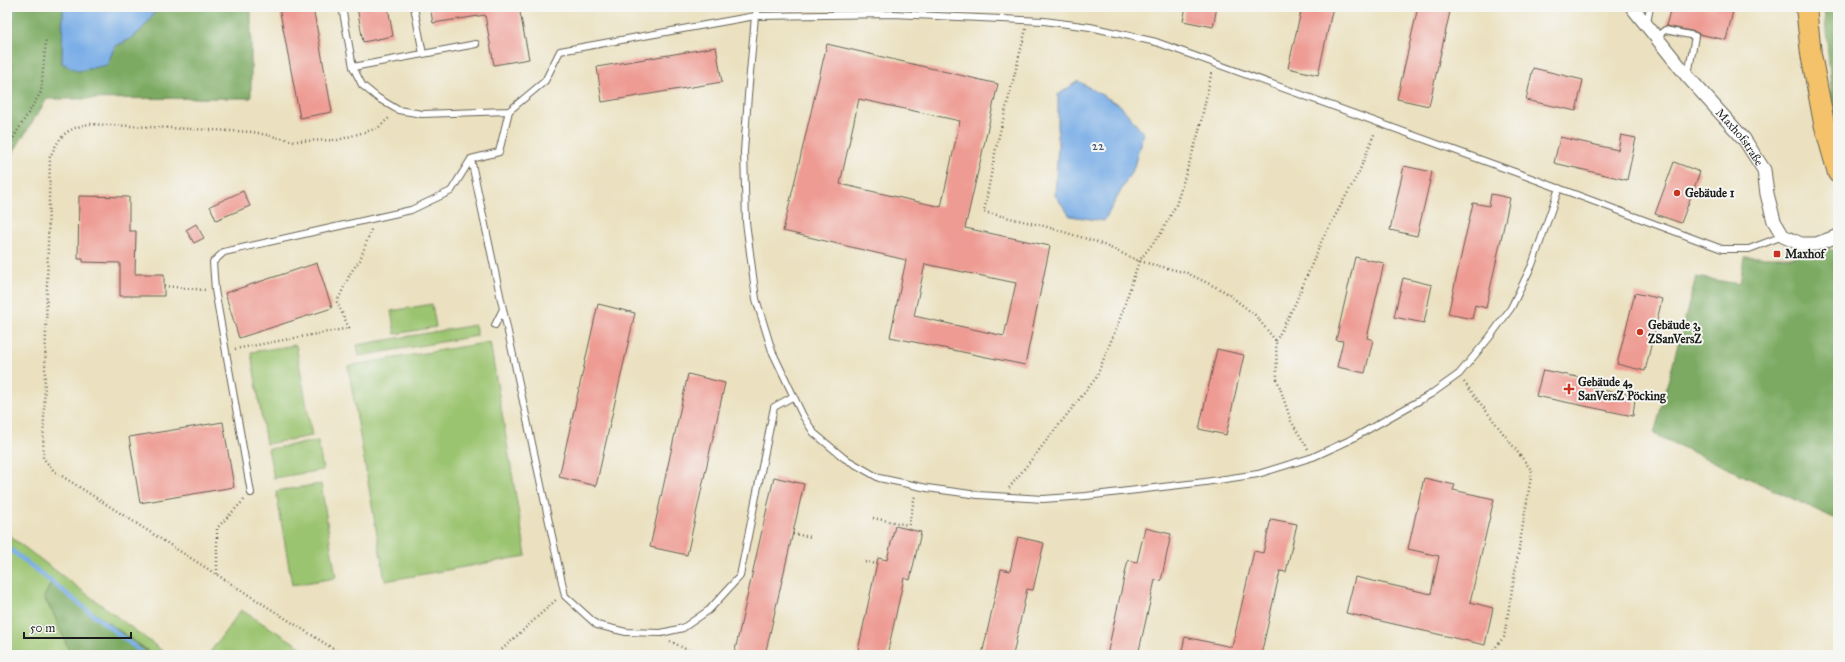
<svg xmlns="http://www.w3.org/2000/svg" width="1845" height="662" font-family="'IM FELL Great Primer',serif">
	<style>
		.green { fill: #9bc470; stroke: #5c7046 }
		.forest { fill: #7caa62; stroke: #4c633f }
		.water { fill: #7aaee7; stroke: #4b6582 }
		.lines { fill: none; stroke-linecap: round; stroke-linejoin: round }
		.stream { stroke: #7aaee7; stroke-width: 4.5 }
		.building { fill: #ee9b93; fill-rule: evenodd }
		.lane-casing { stroke: #646155; stroke-width: 8 }
		.street-casing { stroke: #646155; stroke-width: 15 }
		.primary-casing { stroke: #646155; stroke-width: 22 }
		.path { stroke: #646155; stroke-width: 2.5; stroke-dasharray: 1 3; stroke-linecap: butt }
		.lane { stroke: #fff; stroke-width: 6 }
		.street { stroke: #fff; stroke-width: 13 }
		.primary { stroke: #f3c26a; stroke-width: 20 }
		.poi-dot { fill: #c8321e; stroke: #f6f6f2; stroke-width: 1.5 }
		.labels { text-anchor: middle; stroke-width: 4; stroke-linejoin: round; paint-order: stroke }
		.street-label { font-size: 12px; fill: #1c1c1c; stroke: #f6f6f2 }
		.poi-label { font-size: 12px; font-weight: bold; fill: #1c1c1c; stroke: #f6f6f2; text-anchor: start }
		.water-label { font-size: 13px; font-style: italic; fill: #42566d; stroke: #f6f6f2 }
	</style>
	<rect width="100%" height="100%" fill="#f6f6f2"/>
	<filter id="ink" filterUnits="userSpaceOnUse"><feTurbulence type="fractalNoise" baseFrequency=".025" numOctaves="2"/><feDisplacementMap in="SourceGraphic" scale="8" xChannelSelector="R" yChannelSelector="G"/><feConvolveMatrix kernelMatrix="1 2 1 2 8 2 1 2 1" color-interpolation-filters="sRGB"/></filter>
	<filter id="wash" filterUnits="userSpaceOnUse"><feTurbulence type="fractalNoise" baseFrequency=".012" numOctaves="4" result="noise"/><feDisplacementMap in="SourceGraphic" scale="16" xChannelSelector="R" yChannelSelector="G"/><feGaussianBlur stdDeviation="0.9" result="paint"/><feColorMatrix in="noise" values="0 0 0 0 0 0 0 0 0 0 0 0 0 0 0 0 0 1.4 0 .05"/><feComposite in="paint" operator="in"/></filter>
	<g filter="url(#wash)">
		<rect width="100%" height="100%" fill="#ebe1c0"/>
		<path class="green" d="M432,304L436,327L395,334L391,311Z
			M475,325L477,336L359,356L357,345Z
			M490,342L526,556L385,581L348,366Z
			M296,345L312,436L266,444L251,352Z
			M318,441L323,470L274,478L268,449Z
			M321,484L336,578L292,585L276,491Z
			M7,531L12,538L168,655H146L147,650L51,583L44,598L54,615L71,655H7Z
			M241,610L314,655H208Z"/>
		<path class="forest" d="M7,7H63L62,63L107,65L115,46C137,39 146,26 158,7H251V98L47,99L7,162Z
			M1824,7H1838V134L1834,121Z
			M1826,249L1838,251V520L1654,434L1696,277L1740,284L1744,257H1791Z
			M51,583L147,651L146,655H71L54,615L44,597Z"/>
		<path class="water" d="M63,7H158C146,26 137,38 115,46L107,65L78,71L62,63Z
			M1078,81L1121,106L1143,133L1134,167L1104,221L1070,216L1055,195L1058,144V95Z"/>
		<g class="lines">
			<path class="stream" d="M7,66L12,7
				M7,547L145,655"/>
		</g>
		<g id="blocks">
			<path class="building" d="M279,7H313L332,112L300,118Z
				M357,7H388L393,36L363,42Z
				M430,7H519L529,59L494,65L485,15L433,23Z
				M1186,7H1217L1213,27L1183,21Z
				M1302,7H1333L1318,75L1288,68Z
				M1418,7H1451L1429,106L1397,99Z
				M1671,7H1734L1726,40L1699,34L1696,32L1666,26Z
				M827,44L998,84L965,228L1050,246L1025,365L890,337L906,260L783,231ZM859,99L960,121L941,207L840,184ZM925,264L1016,283L1004,336L914,316Z
				M716,47L722,82L602,102L597,67Z
				M1533,68L1583,80L1576,111L1526,100Z
				M1621,135L1636,138L1627,180L1554,163L1560,137L1618,150Z
				M1674,162L1700,172L1681,223L1655,214Z
				M1404,166L1432,172L1417,236L1390,230Z
				M243,191L250,206L216,220L210,206Z
				M1491,194L1510,198L1486,308L1475,305L1472,319L1448,314L1473,203L1489,206Z
				M79,196L129,197V231H136L135,274H164V296H120V263L83,262V259H78Z
				M196,224L204,238L194,243L186,230Z
				M1355,257L1384,263L1367,338L1373,340L1365,373L1337,367L1343,341L1336,340Z
				M317,263L332,308L239,338L225,293Z
				M1403,278L1432,285L1424,323L1394,317Z
				M1635,293L1662,299L1645,371L1617,364Z
				M598,304L635,313L596,486L559,477Z
				M1217,349L1244,355L1226,435L1199,429Z
				M1543,370L1582,378V385L1620,394V391L1635,398L1633,416L1536,396Z
				M688,374L725,383L687,555L650,547Z
				M223,422L234,487L140,503L129,437Z
				M774,477L804,484L765,655H734Z
				M1424,478L1455,485L1453,490L1494,499L1470,602L1493,608L1485,645L1346,613L1355,577L1431,594L1439,556L1408,549Z
				M1271,519L1297,524L1286,572L1280,571L1261,655H1181L1185,637L1232,647L1254,551L1263,553Z
				M895,526L921,532L910,580L904,578L887,655H857L878,558L887,560Z
				M1145,528L1171,534L1161,581L1155,580L1138,655H1107L1128,560L1137,562Z
				M1018,537L1044,543L1033,590L1027,589L1013,655H982L1001,569L1010,571Z"/>
		</g>
	</g>
	<g filter="url(#ink)">
		<use href="#blocks" fill-opacity="0" stroke="#646155" stroke-width="1"/>
		<g class="lines">
			<defs>
				<path id="lane" d="M342,7L353,67L362,85L378,98L398,110L422,114L509,111L545,81L560,51L755,16L893,14L1044,21L1090,27L1156,42L1523,175L1722,249H1749L1783,236
					M759,7L755,16L748,95L744,152L746,222L756,299L772,351L803,416L814,433L844,458L879,478L927,488L978,495L1043,499L1086,496L1205,482L1258,474L1313,457L1348,441L1431,394L1459,374L1489,338L1511,308L1532,265L1559,188
					M1647,23L1650,7
					M1656,37L1665,30L1695,36L1688,75
					M423,54L476,44
					M353,67L423,54L414,7
					M471,159L503,309L495,325
					M503,309L565,596L597,625L626,632L661,633L683,628L709,610L740,576L774,407L794,396
					M251,493L215,290L213,262L224,252L411,210L451,191L471,159L499,152L509,111"/>
				<g id="street">
					<path id="s1" d="M1632,7L1688,77L1744,139L1764,170L1767,194L1774,221L1783,236L1801,244H1816L1838,236"/>
				</g>
				<path id="primary" d="M1806,7L1811,54L1824,123L1838,173"/>
			</defs>
			<use href="#lane" class="lane-casing"/>
			<use href="#street" class="street-casing"/>
			<use href="#primary" class="primary-casing"/>
			<path class="path" d="M1604,7V8
				M1026,29L996,148L984,212L1044,226L1097,242L1139,261L1187,273L1224,291L1255,315L1276,341L1277,379L1291,421L1308,449
				M7,148L41,92L46,39
				M164,286L206,290
				M349,328L337,302L351,272L360,260L372,227
				M1276,341L1295,304L1322,240L1359,172L1375,132
				M235,349L349,328L352,329
				M1464,382L1532,471L1504,637L1489,655
				M1009,488L1096,378L1120,319L1139,261L1161,233L1176,205L1198,135L1212,71
				M873,518L908,525
				M908,529L915,495
				M793,534L812,537
				M865,562L877,564
				M217,574V528L245,499
				M670,641L697,655
				M343,655L54,471L43,458L50,157C60,136 65,129 89,124L253,132L294,141L338,140L378,128L390,117
				M496,655L557,599
				M926,655L929,653L942,655"/>
			<use href="#lane" class="lane"/>
			<use href="#street" class="street"/>
			<use href="#primary" class="primary"/>
		</g>
	</g>
	<g class="poi-dot">
		<circle cx="1677" cy="193" r="4"/>
		<rect x="1773" y="250" width="8" height="8" rx="2"/>
		<circle cx="1640" cy="332" r="4"/>
		<path d="M1567 383h4v4h4v4h-4v4h-4v-4h-4v-4h4z"/>
	</g>
	<g class="labels">
		<g class="street-label">
			<text dy="4" stroke="none"><textPath href="#s1" startOffset="169">Maxhofstraße</textPath></text>
		</g>
		<g class="poi-label">
			<text x="1685" y="197">Gebäude 1</text>
			<text x="1785" y="258">Maxhof</text>
			<text x="1648" y="329">Gebäude 3,<tspan x="1648" dy="14">ZSanVersZ</tspan></text>
			<text x="1578" y="386">Gebäude 4,<tspan x="1578" dy="14">SanVersZ Pöcking</tspan></text>
		</g>
		<g class="water-label">
			<text x="1098" y="150">22</text>
		</g>
	</g>
	<rect width="1845" height="662" fill="none" stroke="#f6f6f2" stroke-width="24"/>
	<path d="M24 632v6h107v-6" fill="none" stroke="#1c1c1c" stroke-width="2"/>
	<text x="30" y="632" font-size="12" fill="#1c1c1c" stroke="#f6f6f2" stroke-width="3" paint-order="stroke">50 m</text>
</svg>
